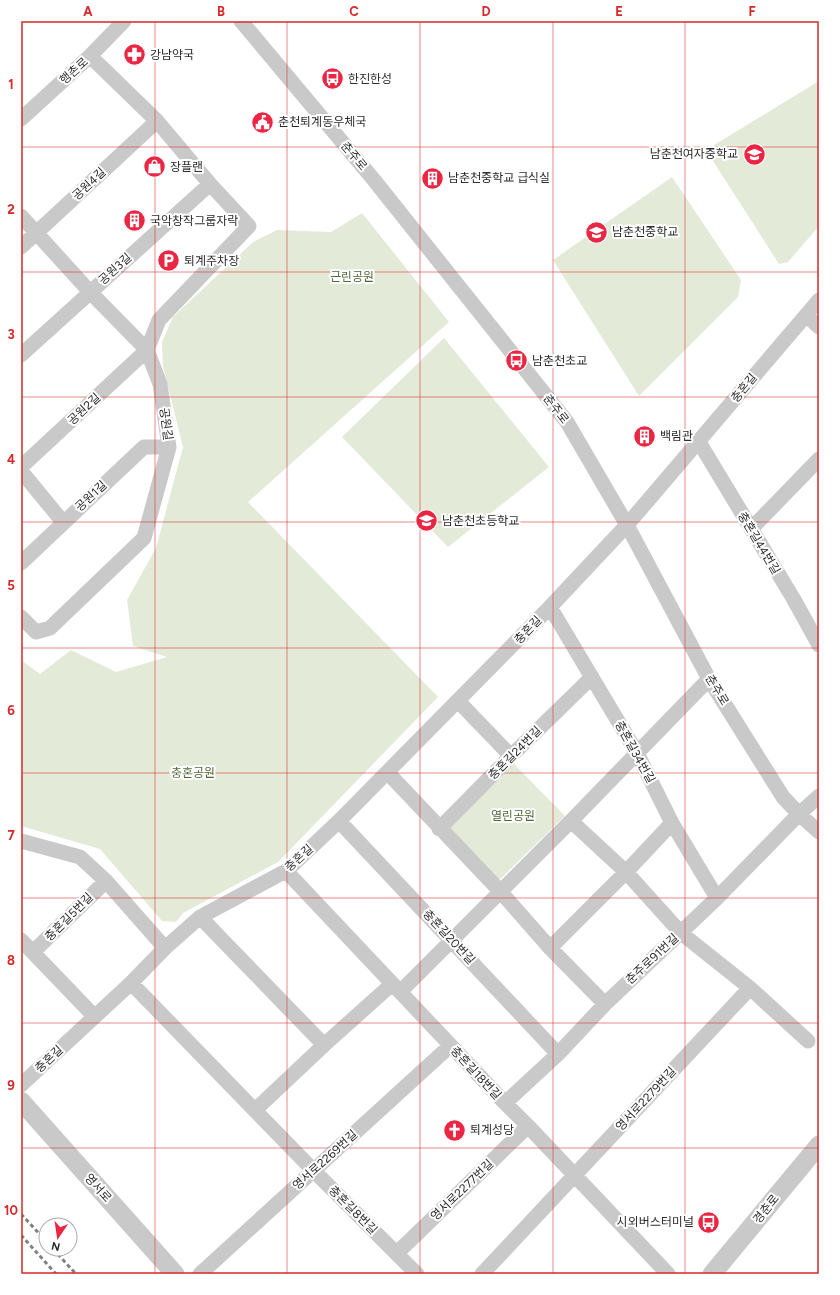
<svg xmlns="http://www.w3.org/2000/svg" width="840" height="1295" font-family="Figtree,'Noto Sans KR',sans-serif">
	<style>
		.green { fill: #e3ead8 }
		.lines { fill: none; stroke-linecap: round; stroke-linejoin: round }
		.minor { stroke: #c9c9c9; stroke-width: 15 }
		.tertiary { stroke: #c9c9c9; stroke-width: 19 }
		.rail { stroke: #818181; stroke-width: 3; stroke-dasharray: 4 3; stroke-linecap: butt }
		.grid { fill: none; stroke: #d62828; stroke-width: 1; stroke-opacity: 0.55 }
		.labels { text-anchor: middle; stroke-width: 4; stroke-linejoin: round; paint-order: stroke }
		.poi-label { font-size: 12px; fill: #2c2c2c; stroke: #fff; text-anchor: start }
		.street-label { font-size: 12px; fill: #2c2c2c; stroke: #fff }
		.park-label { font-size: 12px; fill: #526838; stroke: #fff }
		.neatline { fill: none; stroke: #d62828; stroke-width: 1.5 }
		.grid-label { font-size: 13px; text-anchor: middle; font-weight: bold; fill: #d62828 }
	</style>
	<rect width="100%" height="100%" fill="#fff"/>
	<path class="green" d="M819,81V226L788,262L779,264L706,150Z
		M672,177L741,280L738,297L639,396L553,260Z
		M362,213L449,322L248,502L438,697L278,862L183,913L176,922L162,921L100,849L21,826V660L40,674L71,650L116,672L167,657L133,646L127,600L156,548L183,447L163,367L162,342L173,317L253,242L277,230L331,232Z
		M444,338L549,467L448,547L342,437Z
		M513,763L565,816L496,883L446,832Z"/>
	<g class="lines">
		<path class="minor" d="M241,21L374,180L567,422L627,525L709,679L783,797L799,814L819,832
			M21,119L90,56L124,21
			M21,216L90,292L147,350
			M21,247L157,121
			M806,315L819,327
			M21,355L210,184
			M699,442L793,598L819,645
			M21,467L147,350
			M21,471L63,522
			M751,529L819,459
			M21,563L144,447H169
			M550,607L637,753L672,823L717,898
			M21,617L36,632L50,628L144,538L169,447L160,384L147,350L159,320L249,226L210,184L157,121L90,56
			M458,701L511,756
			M388,773L500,891L550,948L605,1004
			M339,821L558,1054
			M571,821L626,872L681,933L750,988L808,1041
			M439,829L511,756L592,677
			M21,841L80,857L106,881L165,948
			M286,871L505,1103L528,1126L668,1274
			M200,917L324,1045
			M21,940L94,1016
			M550,948L626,872L672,823
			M33,952L106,881
			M131,983L313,1170L417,1274
			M400,992L571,821L709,679
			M21,1085L131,983L165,948L200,917L286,871L339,821L550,607L627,525L819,300
			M505,1103L558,1054L605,1004L717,898L799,814L819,796
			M255,1110L324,1045L392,984
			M397,1253L528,1126
			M200,1274L450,1046
			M482,1274L750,988"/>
		<path class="tertiary" d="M21,1101L175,1274
			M712,1274L819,1145"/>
		<path class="rail" d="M21,1214L46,1241
			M21,1235L56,1274
			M53,1249L76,1274"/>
	</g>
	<path class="grid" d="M155,21V1274M287,21V1274M420,21V1274M553,21V1274M685,21V1274M21,147H819M21,272H819M21,397H819M21,522H819M21,648H819M21,773H819M21,898H819M21,1023H819M21,1148H819"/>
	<defs>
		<symbol id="pharmacy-disc" viewBox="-11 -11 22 22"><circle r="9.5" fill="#ea2643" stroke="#fff"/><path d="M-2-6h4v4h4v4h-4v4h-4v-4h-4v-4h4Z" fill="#fff"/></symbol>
		<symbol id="bus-disc" viewBox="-11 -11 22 22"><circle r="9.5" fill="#ea2643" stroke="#fff"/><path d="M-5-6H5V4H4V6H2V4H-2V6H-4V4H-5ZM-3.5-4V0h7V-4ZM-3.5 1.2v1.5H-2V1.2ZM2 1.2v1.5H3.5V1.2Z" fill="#fff"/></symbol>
		<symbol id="civic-disc" viewBox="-11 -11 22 22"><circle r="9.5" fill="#ea2643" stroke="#fff"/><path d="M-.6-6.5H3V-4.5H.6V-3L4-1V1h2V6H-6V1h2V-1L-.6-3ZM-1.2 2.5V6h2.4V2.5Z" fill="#fff"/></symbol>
		<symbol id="school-disc" viewBox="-11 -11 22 22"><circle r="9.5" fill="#ea2643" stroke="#fff"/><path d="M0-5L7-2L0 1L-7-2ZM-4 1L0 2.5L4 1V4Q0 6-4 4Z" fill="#fff"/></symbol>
		<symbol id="shop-disc" viewBox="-11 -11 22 22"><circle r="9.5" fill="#ea2643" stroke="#fff"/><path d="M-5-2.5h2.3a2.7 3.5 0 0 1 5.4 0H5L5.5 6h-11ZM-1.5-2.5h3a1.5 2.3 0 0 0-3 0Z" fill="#fff"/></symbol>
		<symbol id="building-disc" viewBox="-11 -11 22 22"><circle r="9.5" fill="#ea2643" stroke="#fff"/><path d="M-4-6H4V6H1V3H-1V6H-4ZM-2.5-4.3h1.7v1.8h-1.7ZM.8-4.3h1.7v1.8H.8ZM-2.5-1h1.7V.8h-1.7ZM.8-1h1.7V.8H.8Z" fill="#fff"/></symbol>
		<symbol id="parking-disc" viewBox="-11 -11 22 22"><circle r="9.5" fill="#ea2643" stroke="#fff"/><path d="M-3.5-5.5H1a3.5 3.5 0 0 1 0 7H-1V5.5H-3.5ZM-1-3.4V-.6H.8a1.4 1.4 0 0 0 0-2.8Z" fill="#fff"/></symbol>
		<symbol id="church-disc" viewBox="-11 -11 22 22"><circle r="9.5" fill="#ea2643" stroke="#fff"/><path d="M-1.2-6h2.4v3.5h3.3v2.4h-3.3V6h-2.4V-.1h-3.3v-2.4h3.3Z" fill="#fff"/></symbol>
	</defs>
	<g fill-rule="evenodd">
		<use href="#pharmacy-disc" x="122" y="42" width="25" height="25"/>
		<use href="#bus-disc" x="320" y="66" width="25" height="25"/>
		<use href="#civic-disc" x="250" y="110" width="25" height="25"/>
		<use href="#school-disc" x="742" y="142" width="25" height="25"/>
		<use href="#shop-disc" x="142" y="154" width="25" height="25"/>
		<use href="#building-disc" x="420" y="166" width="25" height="25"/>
		<use href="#building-disc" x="122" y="208" width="25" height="25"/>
		<use href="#school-disc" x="584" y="220" width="25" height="25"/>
		<use href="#parking-disc" x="156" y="248" width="25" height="25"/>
		<use href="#bus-disc" x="504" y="348" width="25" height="25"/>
		<use href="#building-disc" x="632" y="424" width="25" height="25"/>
		<use href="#school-disc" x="414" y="508" width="25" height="25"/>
		<use href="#church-disc" x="442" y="1118" width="25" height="25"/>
		<use href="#bus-disc" x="696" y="1210" width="25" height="25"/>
	</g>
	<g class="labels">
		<g class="poi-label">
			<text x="150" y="59">강남약국</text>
			<text x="348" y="83">한진한성</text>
			<text x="278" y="126">춘천퇴계동우체국</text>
			<text x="738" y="158" text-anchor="end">남춘천여자중학교</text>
			<text x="170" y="171">장플랜</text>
			<text x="448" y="182">남춘천중학교 급식실</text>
			<text x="150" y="225">국악창작그룹자락</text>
			<text x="612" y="236">남춘천중학교</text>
			<text x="184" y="265">퇴계주차장</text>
			<text x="532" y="365">남춘천초교</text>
			<text x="660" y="440">백림관</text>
			<text x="442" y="525">남춘천초등학교</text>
			<text x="470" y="1134">퇴계성당</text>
			<text x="694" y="1226" text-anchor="end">시외버스터미널</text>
		</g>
		<g class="street-label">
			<text transform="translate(74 71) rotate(-42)" y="4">행촌로</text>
			<text transform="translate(354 156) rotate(50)" y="4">춘주로</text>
			<text transform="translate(89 184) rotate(-43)" y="4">공원4길</text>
			<text transform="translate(115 269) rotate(-42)" y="4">공원3길</text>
			<text transform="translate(744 388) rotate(-50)" y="4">충혼길</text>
			<text transform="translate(84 409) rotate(-43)" y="4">공원2길</text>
			<text transform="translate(556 409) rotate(53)" y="4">춘주로</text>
			<text transform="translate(166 424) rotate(82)" y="4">공원길</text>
			<text transform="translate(91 496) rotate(-43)" y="4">공원1길</text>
			<text transform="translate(759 543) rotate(59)" y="4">충혼길44번길</text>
			<text transform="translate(528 630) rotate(-46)" y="4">충혼길</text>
			<text transform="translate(717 690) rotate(59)" y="4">춘주로</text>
			<text transform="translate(635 752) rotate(61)" y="4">충혼길34번길</text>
			<text transform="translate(515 753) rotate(-45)" y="4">충혼길24번길</text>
			<text transform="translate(299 858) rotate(-42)" y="4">충혼길</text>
			<text transform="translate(69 917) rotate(-45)" y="4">충혼길5번길</text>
			<text transform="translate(449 937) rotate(47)" y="4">충혼길20번길</text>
			<text transform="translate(652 959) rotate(-43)" y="4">춘주로91번길</text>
			<text transform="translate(49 1059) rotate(-43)" y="4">충혼길</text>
			<text transform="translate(476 1073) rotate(47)" y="4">충혼길18번길</text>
			<text transform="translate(646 1099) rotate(-47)" y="4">영서로2279번길</text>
			<text transform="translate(325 1160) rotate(-42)" y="4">영서로2269번길</text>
			<text transform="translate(98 1188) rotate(48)" y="4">영서로</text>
			<text transform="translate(462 1190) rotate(-44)" y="4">영서로2277번길</text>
			<text transform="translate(766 1209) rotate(-51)" y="4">경춘로</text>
			<text transform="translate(353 1210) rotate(45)" y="4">충혼길8번길</text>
		</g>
		<g class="park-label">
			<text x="352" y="281">근린공원</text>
			<text x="193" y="777">충혼공원</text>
			<text x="513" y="820">열린공원</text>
		</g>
	</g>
	<rect width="840" height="1295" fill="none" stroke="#ffffff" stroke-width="44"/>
	<g transform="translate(58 1237) rotate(193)"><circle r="19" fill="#ffffff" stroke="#ababab"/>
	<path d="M0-3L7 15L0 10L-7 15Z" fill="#ea2643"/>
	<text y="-6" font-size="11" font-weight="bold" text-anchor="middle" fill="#2c2c2c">N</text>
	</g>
	<rect x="22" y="22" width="796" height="1251" class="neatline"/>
	<g class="grid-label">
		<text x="88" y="16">A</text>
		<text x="221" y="16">B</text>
		<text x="354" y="16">C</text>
		<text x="486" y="16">D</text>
		<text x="619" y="16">E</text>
		<text x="752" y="16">F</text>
		<text x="11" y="89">1</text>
		<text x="11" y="214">2</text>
		<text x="11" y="339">3</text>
		<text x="11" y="464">4</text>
		<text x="11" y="590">5</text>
		<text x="11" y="715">6</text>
		<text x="11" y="840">7</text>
		<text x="11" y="965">8</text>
		<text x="11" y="1090">9</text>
		<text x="11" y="1215">10</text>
	</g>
</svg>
